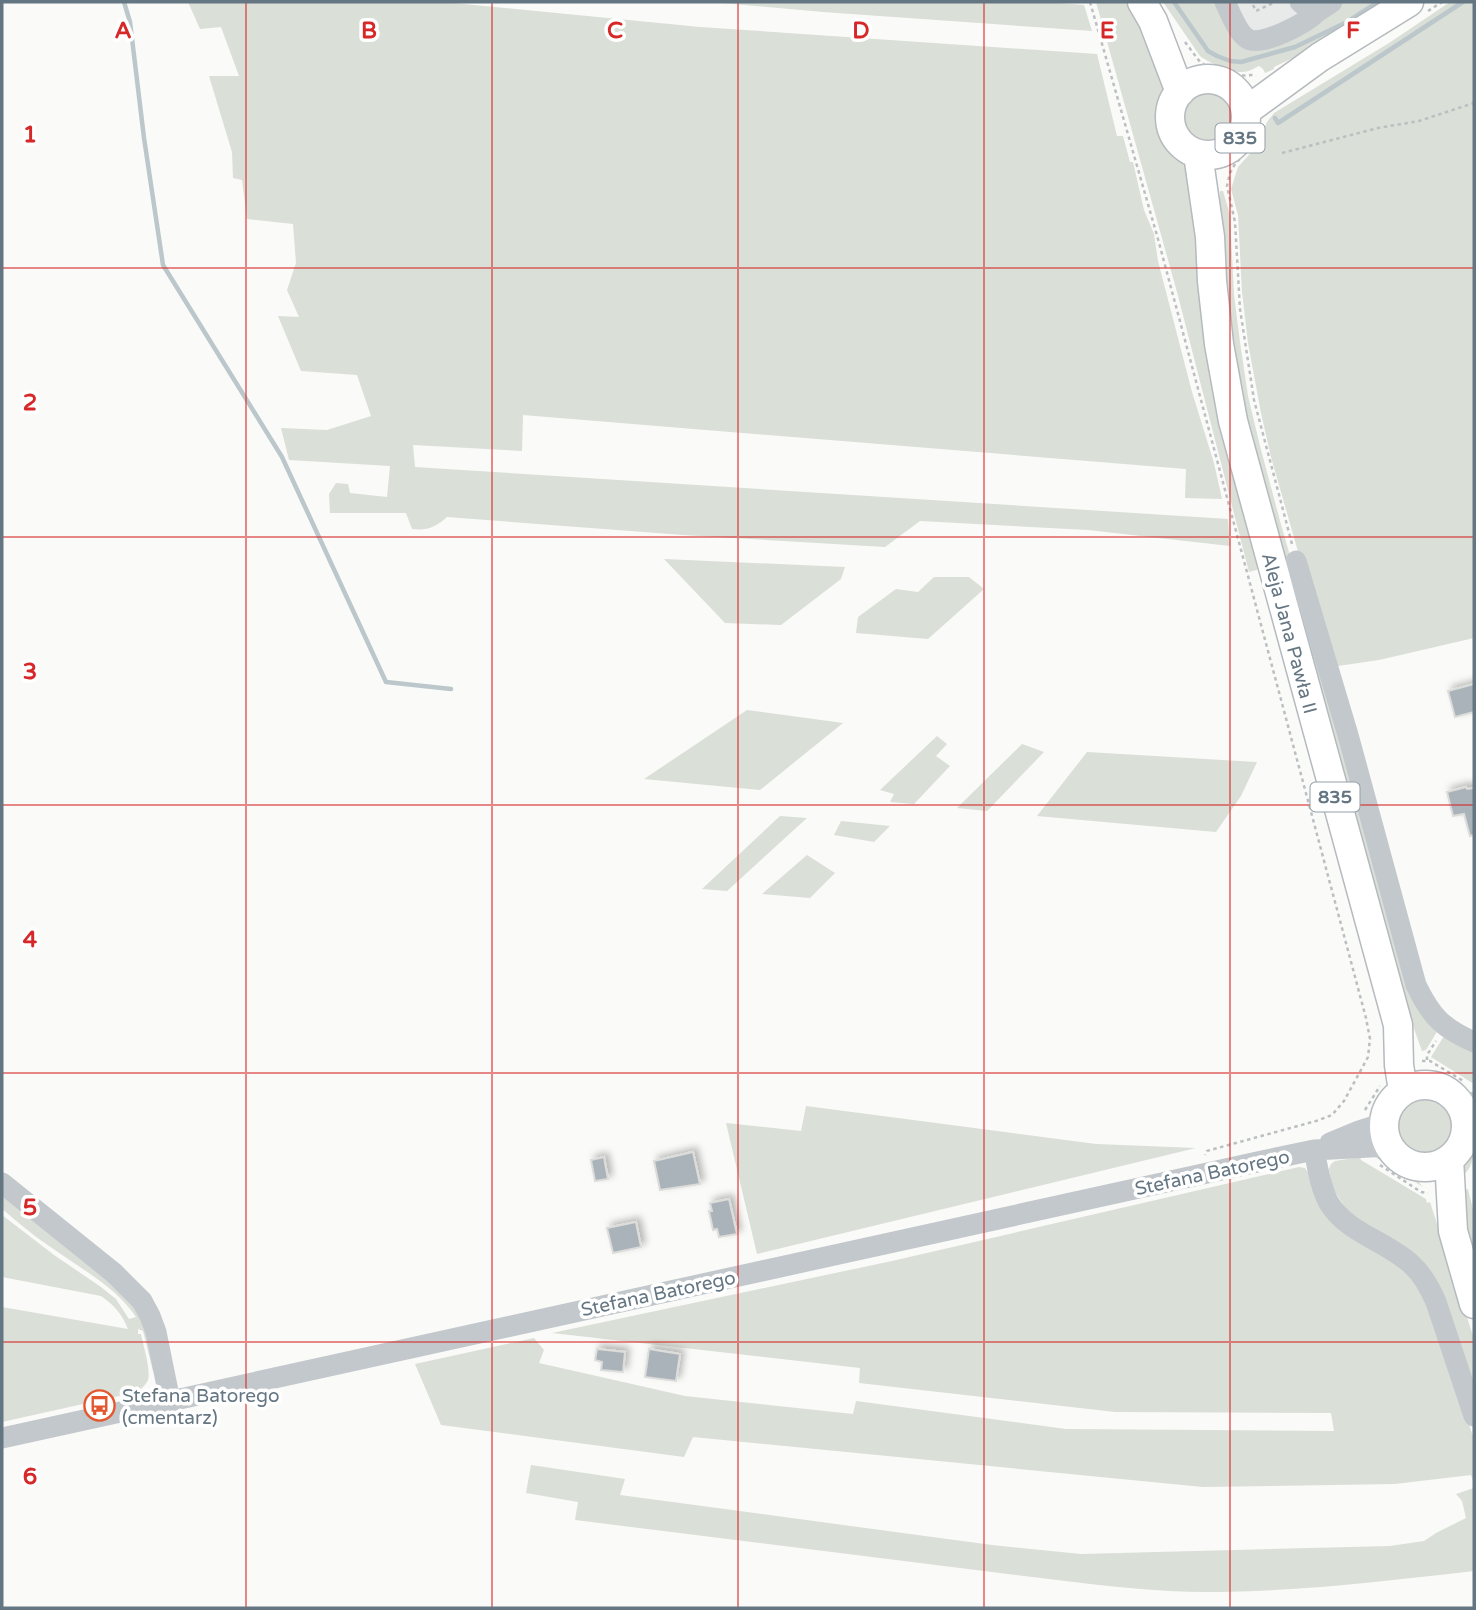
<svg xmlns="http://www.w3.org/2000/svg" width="1476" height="1610" font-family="'Varela Round',sans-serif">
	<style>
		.built { fill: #e8e9e9 }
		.green { fill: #dadfd7 }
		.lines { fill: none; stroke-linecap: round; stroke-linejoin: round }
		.stream { stroke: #bbc7cb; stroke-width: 4.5 }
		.building { fill: #aab3b9; stroke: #dcdcda; stroke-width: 2; filter: url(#shadow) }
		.major-casing { stroke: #b5babe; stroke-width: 31 }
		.path { stroke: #bbbfc2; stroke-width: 2.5; stroke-dasharray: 3.5 3.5; stroke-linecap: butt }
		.minor { stroke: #c3c8cc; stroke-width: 21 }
		.major { stroke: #fff; stroke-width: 28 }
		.grid { fill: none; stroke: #d62828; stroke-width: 2; stroke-opacity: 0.55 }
		.labels { text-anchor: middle; stroke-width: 7; stroke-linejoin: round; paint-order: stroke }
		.shield { fill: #fff; stroke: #939fa8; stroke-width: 2 }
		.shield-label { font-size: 18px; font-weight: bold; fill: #657683 }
		.street-label { font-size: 19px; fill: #657683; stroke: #fff }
		.poi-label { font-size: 19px; fill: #657683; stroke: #fff; text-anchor: start }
		.grid-label { font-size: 23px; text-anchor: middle; font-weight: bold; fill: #d62828; stroke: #fff; stroke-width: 7; stroke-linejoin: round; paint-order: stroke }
	</style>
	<defs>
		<filter id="shadow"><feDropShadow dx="4" dy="-4" stdDeviation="3.5" flood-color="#0004"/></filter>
	</defs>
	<rect width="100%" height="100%" fill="#fafaf8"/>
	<path class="built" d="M1205,2H1353L1259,54Z"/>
	<path class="green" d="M188,2H443L700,27L1097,54L1117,136H1123L1130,162H1133L1144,210L1154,234L1158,261L1192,392L1214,463L1222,499L1185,498L1186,469L523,415L522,451L413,445L415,467L1228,519L1230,546L1088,530L920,521L885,547L683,535L447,517C436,527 427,531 412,529L406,513H330L329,494L336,483L348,484L350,493L387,497L390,466L289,460L281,428L327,430L371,416L357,375L301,371L278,316L299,317L287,290L296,263L293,224L247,219L242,180L233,178L232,152L209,76H239L221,27L200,29Z
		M711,2H1047L1084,5L1092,31L823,12Z
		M1096,2H1129L1170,86C1168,94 1165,102 1164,109C1160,132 1175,145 1190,160L1205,337L1216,408L1263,568L1249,572L1177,292Z
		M1163,2H1218L1238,39L1341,2H1389L1316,47L1274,67V69L1265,73L1263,69L1259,66C1253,69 1248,72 1242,72C1233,73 1207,62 1200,56Z
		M1450,2H1474V638L1379,660L1331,667L1271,457L1261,413L1248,343L1242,292L1238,215L1231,189L1238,167L1256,147L1267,122L1274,113L1389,43Z
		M1182 118a26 26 0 1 1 52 0a26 26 0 1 1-52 0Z
		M1220,191H1223L1230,215L1234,295L1240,342L1248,396L1260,446L1280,521L1358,793L1438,1030L1426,1050L1422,1051L1398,984L1240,407L1221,263Z
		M664,559L845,567L841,579L781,625L725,623Z
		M934,577H969L984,589L928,639L856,633L858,617L896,589L918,592Z
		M747,710L843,723L760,790L644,779Z
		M937,736L947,744L936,756L950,766L914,804L890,802L894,794L880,790Z
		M1022,744L1044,752L987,811L957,808Z
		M1087,752L1256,762H1257L1241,796L1216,832L1037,816Z
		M780,816L807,818L727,891L702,889Z
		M841,821L890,826L874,842L834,835Z
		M807,855L835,873L810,898L762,894Z
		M1444,1036L1474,1047V1084L1431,1057Z
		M1396 1126a28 28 0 1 1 56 0a28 28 0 1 1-56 0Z
		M806,1106L1096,1144L1196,1148L757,1254L726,1123L801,1131Z
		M1474,1140C1474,1155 1474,1168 1460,1178V1161Z
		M1370,1154L1383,1156L1397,1167L1416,1179L1423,1187Z
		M1360,1157L1361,1160L1426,1199L1427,1203L1430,1202L1474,1339V1393L1440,1292L1346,1209L1332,1187L1329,1169L1331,1164L1335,1161Z
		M1299,1167L1305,1168L1311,1177L1401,1267L1421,1290L1474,1439V1483L1471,1475L1395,1484L1203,1487L693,1437L684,1457L441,1425L415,1364L534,1338L544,1350L539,1363L685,1396L853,1414L856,1401L1066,1429L1334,1431L1331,1413L1115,1412L859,1383L860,1368L552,1333L892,1261Z
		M1468,1189L1474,1214V1267L1458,1192Z
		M2,1192L117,1285L140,1310L157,1370L153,1371L143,1331L138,1329V1334H141C143,1345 151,1370 148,1380C146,1385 141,1389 137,1392L2,1422V1307L128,1329C122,1314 114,1305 101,1296L2,1277V1215L54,1255L101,1287L116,1299L129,1319L136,1317C117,1288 83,1270 55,1250C36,1238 19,1223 2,1209Z
		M531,1465L625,1479L620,1495L992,1545L1081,1554L1390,1546L1424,1541L1436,1533L1466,1518L1462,1501L1456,1494L1474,1488V1571C1385,1581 1296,1592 1207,1592C1157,1592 1107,1586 1057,1580L575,1520L578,1502L526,1493Z"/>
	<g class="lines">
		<path class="stream" d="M124,2L130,22L144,138L163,265L282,457L386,682L451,689
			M1174,2L1208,51L1217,56L1230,61L1241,62L1295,47L1347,22L1378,2
			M1275,118L1278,123L1463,2"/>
	</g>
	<path class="building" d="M1474,684V712L1455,717L1448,691Z
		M1466,787L1467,789L1474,788V835L1470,836L1464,814L1453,816L1447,792Z
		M693,1152L700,1184L660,1190L654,1161Z
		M604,1157L608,1179L595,1181L591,1160Z
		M729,1199L737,1234L719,1237L717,1229L713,1230L709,1211H712L710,1203Z
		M636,1222L641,1247L613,1253L607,1228Z
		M597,1349L625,1352L623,1372L601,1370L602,1362L595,1360Z
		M649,1349L680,1354L676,1381L645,1377Z"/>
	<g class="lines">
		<defs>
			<path id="major" d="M1142,2L1153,21L1180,92
				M1170 117a38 38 0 1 1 76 0a38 38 0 1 1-76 0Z
				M1246,111L1320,57L1409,2
				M1198,154L1210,237L1212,281L1219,344L1233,421L1398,1025L1399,1065L1403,1091
				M1384 1126a41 41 0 1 1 82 0a41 41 0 1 1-82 0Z
				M1449,1159L1453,1231L1474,1304"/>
		</defs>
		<use href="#major" class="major-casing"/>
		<path class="path" d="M1090,2L1158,239L1366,1018L1370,1039L1368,1057L1344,1101L1332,1115L1316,1121L1214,1149L1207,1151L1205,1155
			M1253,5L1256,11L1275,2
			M1428,11L1442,2
			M1185,42L1200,62L1209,68L1235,76L1252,75L1256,76
			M1259,130L1249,149L1235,164L1230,173L1227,186L1235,222L1240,309L1254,400L1292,544
			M1282,153L1378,128L1419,121L1474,103
			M1427,1060V1055L1436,1041
			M1422,1061H1430L1465,1082
			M1365,1110L1380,1086
			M1380,1165L1421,1192L1428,1193"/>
		<path class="minor" d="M1225,2C1230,12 1238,34 1248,39C1262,47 1306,23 1317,12
			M1300,2L1306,7L1317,12L1332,2
			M1296,561L1348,735L1416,985C1431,1016 1442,1028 1474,1042
			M1457,1100L1474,1103
			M1465,1134L1474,1128
			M1330,1143L1359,1131L1384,1123
			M1314,1150C1318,1168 1320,1187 1329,1203C1348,1234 1387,1241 1412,1265C1423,1275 1430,1288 1436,1302L1474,1416
			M2,1183L114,1273L142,1301L150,1316L156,1332L170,1401
			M2,1438L1262,1161L1314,1150L1389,1146"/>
		<use href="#major" class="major"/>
	</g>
	<path class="grid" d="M246,2V1608M492,2V1608M738,2V1608M984,2V1608M1230,2V1608M2,268H1474M2,537H1474M2,805H1474M2,1073H1474M2,1342H1474"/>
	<defs>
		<symbol id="bus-ring" viewBox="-11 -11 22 22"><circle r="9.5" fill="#fff" stroke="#e4572e" stroke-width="1.5"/><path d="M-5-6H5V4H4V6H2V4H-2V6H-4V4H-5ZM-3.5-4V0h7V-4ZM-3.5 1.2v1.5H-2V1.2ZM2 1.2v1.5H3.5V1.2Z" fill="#e4572e"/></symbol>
	</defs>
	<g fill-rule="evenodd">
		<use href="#bus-ring" x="82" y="1388" width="35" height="35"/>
	</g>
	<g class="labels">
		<g class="shield">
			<rect x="1215.5" y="123.5" width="49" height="29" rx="5"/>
			<rect x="1310.5" y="782.5" width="49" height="29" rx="5"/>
		</g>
		<g class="shield-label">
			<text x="1240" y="144">835</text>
			<text x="1335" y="803">835</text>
		</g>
		<g class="street-label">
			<text transform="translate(1290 633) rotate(75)" y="7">Aleja Jana Pawła II</text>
			<text transform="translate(1212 1172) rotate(-12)" y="7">Stefana Batorego</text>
			<text transform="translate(658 1293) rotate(-12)" y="7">Stefana Batorego</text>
		</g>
		<g class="poi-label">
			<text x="122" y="1402">Stefana Batorego<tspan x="122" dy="22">(cmentarz)</tspan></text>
		</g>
	</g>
	<g class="grid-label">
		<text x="123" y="38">A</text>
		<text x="369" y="38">B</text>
		<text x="615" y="38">C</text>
		<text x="861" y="38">D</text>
		<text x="1107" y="38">E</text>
		<text x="1353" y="38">F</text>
		<text x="30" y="142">1</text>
		<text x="30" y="410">2</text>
		<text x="30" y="679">3</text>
		<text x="30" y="947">4</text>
		<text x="30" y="1215">5</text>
		<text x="30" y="1484">6</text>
	</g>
	<rect width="1476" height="1610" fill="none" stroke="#657683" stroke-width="7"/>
</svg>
